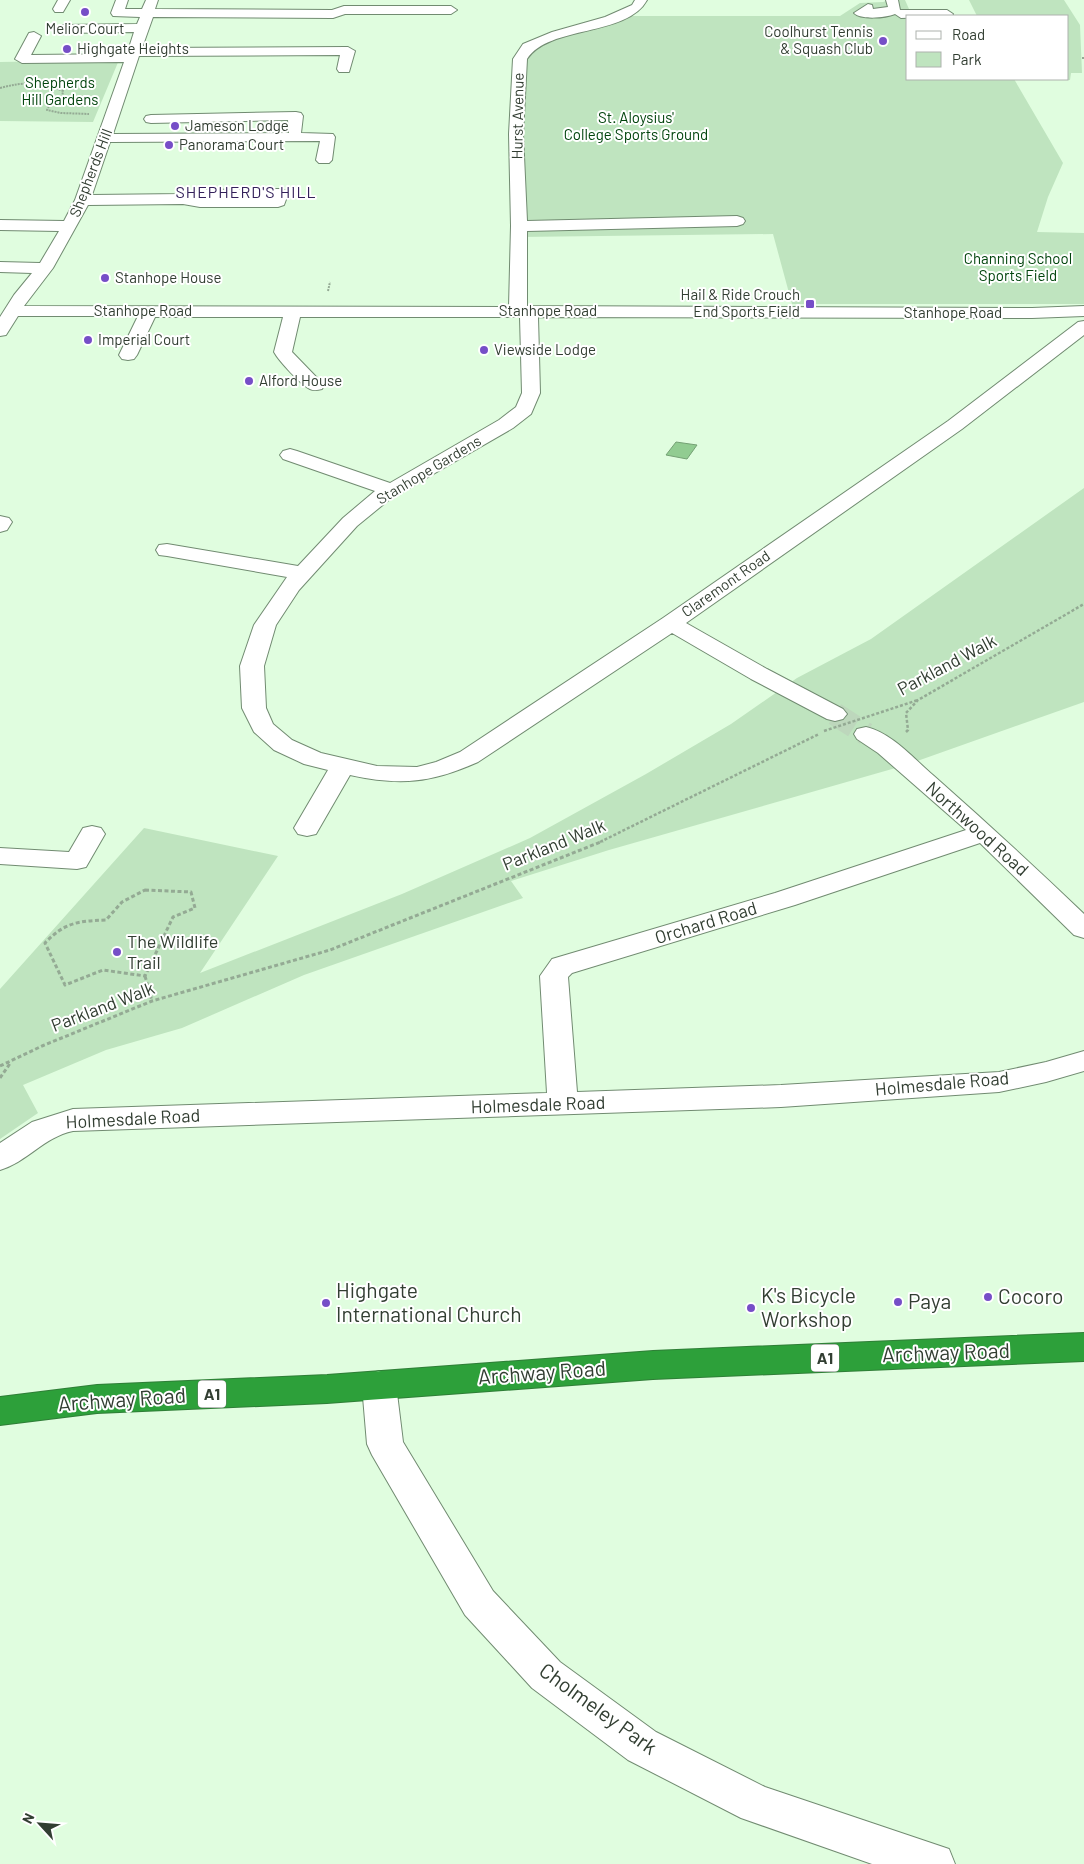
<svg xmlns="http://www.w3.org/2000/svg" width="1084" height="1864" font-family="Barlow,sans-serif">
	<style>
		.green { fill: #bfe4bf }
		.water { fill: #91cc91; stroke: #74a174 }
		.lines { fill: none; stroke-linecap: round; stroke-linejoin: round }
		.minor-tunnel { stroke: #bdd7bc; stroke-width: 23; stroke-dasharray: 23 11; stroke-linecap: butt }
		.minor-casing { stroke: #718b71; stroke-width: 2 }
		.highway-casing { stroke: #2f7e37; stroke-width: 2 }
		.path-far2 { stroke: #94aa94; stroke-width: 2; stroke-dasharray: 2 1; stroke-linecap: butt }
		.path-far1 { stroke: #94aa94; stroke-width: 2.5; stroke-dasharray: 3 2; stroke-linecap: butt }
		.path { stroke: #94aa94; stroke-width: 3; stroke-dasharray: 4 2.5; stroke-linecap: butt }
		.minor { fill: #fff; fill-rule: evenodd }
		.highway { fill: #2da03a; fill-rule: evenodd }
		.path-bridge { stroke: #94aa94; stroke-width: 2.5; stroke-dasharray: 3 2; stroke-linecap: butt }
		.poi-dot { fill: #764ec7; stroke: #fff; stroke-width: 2 }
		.labels { text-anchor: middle; stroke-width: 4; stroke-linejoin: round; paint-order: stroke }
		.far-poi-label { font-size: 15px; fill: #323e32; stroke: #fff; text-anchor: start }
		.far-park-label { font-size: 15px; fill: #01440c; stroke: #fff }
		.far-street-label { font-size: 15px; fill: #323e32; stroke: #fff }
		.far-neighbourhood-label { font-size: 16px; letter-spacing: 1px; fill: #33205a; stroke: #fff }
		.shield { fill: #fff; stroke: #707870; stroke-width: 1 }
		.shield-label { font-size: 16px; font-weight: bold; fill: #323e32 }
		.street-label { font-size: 18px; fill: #323e32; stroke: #fff }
		.poi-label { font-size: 18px; fill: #323e32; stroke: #fff; text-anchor: start }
		.near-poi-label { font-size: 21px; fill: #323e32; stroke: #fff; text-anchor: start }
		.near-street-label { font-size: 21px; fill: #323e32; stroke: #fff }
	</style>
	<rect width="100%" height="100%" fill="#e0fddf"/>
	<path class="green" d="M889,0H905L909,9L900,16H977L969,0H1064L1080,25L1082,73H1071L1070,80L1047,79H1068V16H908V79H1014L1063,163L1048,197L1037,232L1084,233V304H792L773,234L519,237L516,134L528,47L617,16H840L860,3L883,2Z
		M119,60L93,122L0,121V62Z
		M1084,488V702L906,765L609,850L511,881L523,898L304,975L182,1028L106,1050L23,1085L38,1113L0,1139V989L144,828L278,856L200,973L402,894L530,838L646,774L731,724L797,678L871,639Z"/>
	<path class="water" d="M676,442L697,445L687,459L666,455Z"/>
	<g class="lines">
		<path class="minor-tunnel" d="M835,714L866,734"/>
		<defs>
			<path id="minor" d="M58,0H70L63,12H55L53,9Z
				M116,0H128L125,9H142L146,0H158L155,9L332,10L344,6H451L457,10L451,14H345L333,18L153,17L142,48L348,47L355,51L349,72H339L337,69L340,55L139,56L113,134L289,133L288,120L151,123L146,122L144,119L146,116L151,115L296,112L301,113L303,116L301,133L333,134L335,137L332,160L329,163H319L316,160L320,141L110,142L92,195L183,194L203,190L280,189L286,191L288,194L284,205L278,207H200L183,204L88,205L53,268L24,306L509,307L511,226L509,134L513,59L523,44L552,32L605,17L632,5L635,0H647C627,37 549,25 527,59L523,134L527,221L737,216L743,218L745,221L743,224L737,226L527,231V306L1032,308L1084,306V316L1032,318L538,317L540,393L531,414L513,428L390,499L357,526L299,590L276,625L264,666L266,708L273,724L292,740L321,753L377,766L417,767L436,762L460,752L663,618L948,421L1078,322L1084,321V335L962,429L686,623L767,669L843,709L847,714L843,719L835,721L827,719L751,679L672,633L478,762C431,783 400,786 350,775L316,834L307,836L298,834L294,828L328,770L304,764L274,750L254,732L242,708L240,666L254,625L287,577L167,556L159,555L156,550L159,545L167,544L298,566L343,518L375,491L283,459L280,455L283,451L290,449L297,451L390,483L499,420L516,407L522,393L520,317H300L292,352L324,385L322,389C318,390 314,391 310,389C301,385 279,361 274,352L283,317H155L137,355L134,359L128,360L122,359L119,355L138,316H18L6,335L0,336V317L14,295L32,273L0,272V262L40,263L59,231L0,230V220L64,221L75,200L124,62L22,63L15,59L29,33L34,32L41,36L31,55L127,54L134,32L63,33L57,29L63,25L137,24L140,17L113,16L111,13Z
				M886,0H898L900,10H947L953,14L952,16L901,18L895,14C885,18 861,20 854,13L868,4L872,5L873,9L888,7Z
				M0,516L9,518L12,522L7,530L0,532Z
				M866,727C892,733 914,759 934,776C985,821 1035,867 1084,914V938L1074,935L980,843L795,905L572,973L568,977L577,1092L781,1085L999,1072L1046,1062L1084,1051V1071L1046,1082L999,1092L781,1107L73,1131C44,1137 27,1162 0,1170V1143L32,1122L73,1109L547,1093L540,976L552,959L775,893L966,830L878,753L857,739L854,734L857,729Z
				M92,826L101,828L105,834L86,867L77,869L0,864V848L69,852L83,828Z
				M379,1371L391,1375L396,1385L403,1442L493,1591L560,1662L656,1732L765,1787L949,1849L955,1864H872L741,1818L628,1760L532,1688L465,1615L372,1455L367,1444L362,1385L367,1375Z"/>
			<path id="highway" d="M1084,1333V1361L653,1379L327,1403L97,1413L0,1425V1397L97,1385L327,1375L653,1351Z"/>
		</defs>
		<use href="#minor" class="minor-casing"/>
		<use href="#highway" class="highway-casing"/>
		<path class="path-far2" d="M1082,58H1084
			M51,84L64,80
			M0,88C23,82 41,81 63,91L62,98L49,106L47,110L61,113L89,114
			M328,291L330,282"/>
		<path class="path-far1" d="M906,732L908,730L906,713L918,700L1084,604
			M600,842L819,734"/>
		<path class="path" d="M145,890L191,892L195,908L173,917L145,976L103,970L65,985L45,943C65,922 79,921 106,920L122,902Z
			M145,976L152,1001
			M0,1066L42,1046L152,1001L330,950L603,841
			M0,1078L11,1062"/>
		<use href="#minor" class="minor"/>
		<use href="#highway" class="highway"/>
		<path class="path-bridge" d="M824,731L918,700"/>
	</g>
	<g class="poi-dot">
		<circle cx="85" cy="12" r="5"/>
		<circle cx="883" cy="41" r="5"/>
		<circle cx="67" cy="49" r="5"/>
		<circle cx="175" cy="126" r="5"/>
		<circle cx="169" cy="145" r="5"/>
		<circle cx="105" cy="278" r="5"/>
		<rect x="805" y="299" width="10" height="10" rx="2.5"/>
		<circle cx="88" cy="340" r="5"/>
		<circle cx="484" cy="350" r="5"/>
		<circle cx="249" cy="381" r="5"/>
		<circle cx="117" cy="952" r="5"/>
		<circle cx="988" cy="1297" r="5"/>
		<circle cx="898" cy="1302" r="5"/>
		<circle cx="326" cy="1303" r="5"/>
		<circle cx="751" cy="1308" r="5"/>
	</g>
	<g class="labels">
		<g class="far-poi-label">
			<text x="85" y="34" text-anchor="middle">Melior Court</text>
			<text x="873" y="37" text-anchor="end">Coolhurst Tennis<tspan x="873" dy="17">&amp; Squash Club</tspan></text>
			<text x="77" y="54">Highgate Heights</text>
			<text x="185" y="131">Jameson Lodge</text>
			<text x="179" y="150">Panorama Court</text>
			<text x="115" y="283">Stanhope House</text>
			<text x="800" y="300" text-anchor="end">Hail &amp; Ride Crouch<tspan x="800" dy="17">End Sports Field</tspan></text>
			<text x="98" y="345">Imperial Court</text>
			<text x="494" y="355">Viewside Lodge</text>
			<text x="259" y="386">Alford House</text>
		</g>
		<g class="far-park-label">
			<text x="60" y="88">Shepherds<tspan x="60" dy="17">Hill Gardens</tspan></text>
			<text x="636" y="123">St. Aloysius'<tspan x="636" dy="17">College Sports Ground</tspan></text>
			<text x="1018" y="264">Channing School<tspan x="1018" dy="17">Sports Field</tspan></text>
		</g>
		<g class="far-street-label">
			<text transform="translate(518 116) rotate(-89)" y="5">Hurst Avenue</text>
			<text transform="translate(91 173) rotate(-69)" y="5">Shepherds Hill</text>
			<text x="143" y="316">Stanhope Road</text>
			<text x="548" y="316">Stanhope Road</text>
			<text x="953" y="318">Stanhope Road</text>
			<text transform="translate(429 470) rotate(-31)" y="5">Stanhope Gardens</text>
			<text transform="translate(726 584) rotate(-35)" y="5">Claremont Road</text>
		</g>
		<g class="far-neighbourhood-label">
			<text x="246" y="198">SHEPHERD'S HILL</text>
		</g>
		<g class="shield">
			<rect x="811" y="1344.5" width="28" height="27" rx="4"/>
			<rect x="198" y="1380.5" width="28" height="27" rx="4"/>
		</g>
		<g class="shield-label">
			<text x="825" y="1364">A1</text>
			<text x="212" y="1400">A1</text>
		</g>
		<g class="street-label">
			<text transform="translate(947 665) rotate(-28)" y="6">Parkland Walk</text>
			<text transform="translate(977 829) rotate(42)" y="6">Northwood Road</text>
			<text transform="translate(554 845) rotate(-22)" y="6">Parkland Walk</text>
			<text transform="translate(706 923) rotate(-17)" y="6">Orchard Road</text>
			<text transform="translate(103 1007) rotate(-21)" y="6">Parkland Walk</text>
			<text transform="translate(942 1084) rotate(-5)" y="6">Holmesdale Road</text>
			<text transform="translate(538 1105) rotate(-2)" y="6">Holmesdale Road</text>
			<text transform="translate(133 1119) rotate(-3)" y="6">Holmesdale Road</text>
		</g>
		<g class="poi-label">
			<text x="127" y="948">The Wildlife<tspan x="127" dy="21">Trail</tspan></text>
		</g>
		<g class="near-poi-label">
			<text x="336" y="1298">Highgate<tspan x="336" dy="24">International Church</tspan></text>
			<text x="761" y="1303">K's Bicycle<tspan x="761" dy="24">Workshop</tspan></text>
			<text x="998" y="1304">Cocoro</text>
			<text x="908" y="1309">Paya</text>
		</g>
		<g class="near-street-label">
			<text transform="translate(946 1353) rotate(-2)" y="7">Archway Road</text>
			<text transform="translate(542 1373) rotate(-4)" y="7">Archway Road</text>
			<text transform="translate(122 1400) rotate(-4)" y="7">Archway Road</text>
			<text transform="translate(598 1709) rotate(36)" y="7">Cholmeley Park</text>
		</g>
	</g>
	<rect x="906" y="15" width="162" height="65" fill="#ffffff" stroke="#adb2ad"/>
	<rect x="916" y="31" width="25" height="8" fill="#ffffff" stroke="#adb2ad"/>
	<text x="952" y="40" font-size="15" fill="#323e32">Road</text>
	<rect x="916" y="52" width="25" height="15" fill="#bfe4bf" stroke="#adb2ad"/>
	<text x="952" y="65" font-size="15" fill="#323e32">Park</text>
	<g transform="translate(40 1824) rotate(296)" stroke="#ffffff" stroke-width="4" paint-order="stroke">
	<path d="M0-4L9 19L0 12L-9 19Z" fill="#323e32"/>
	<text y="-8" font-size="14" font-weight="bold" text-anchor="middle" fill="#323e32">N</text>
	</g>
</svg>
